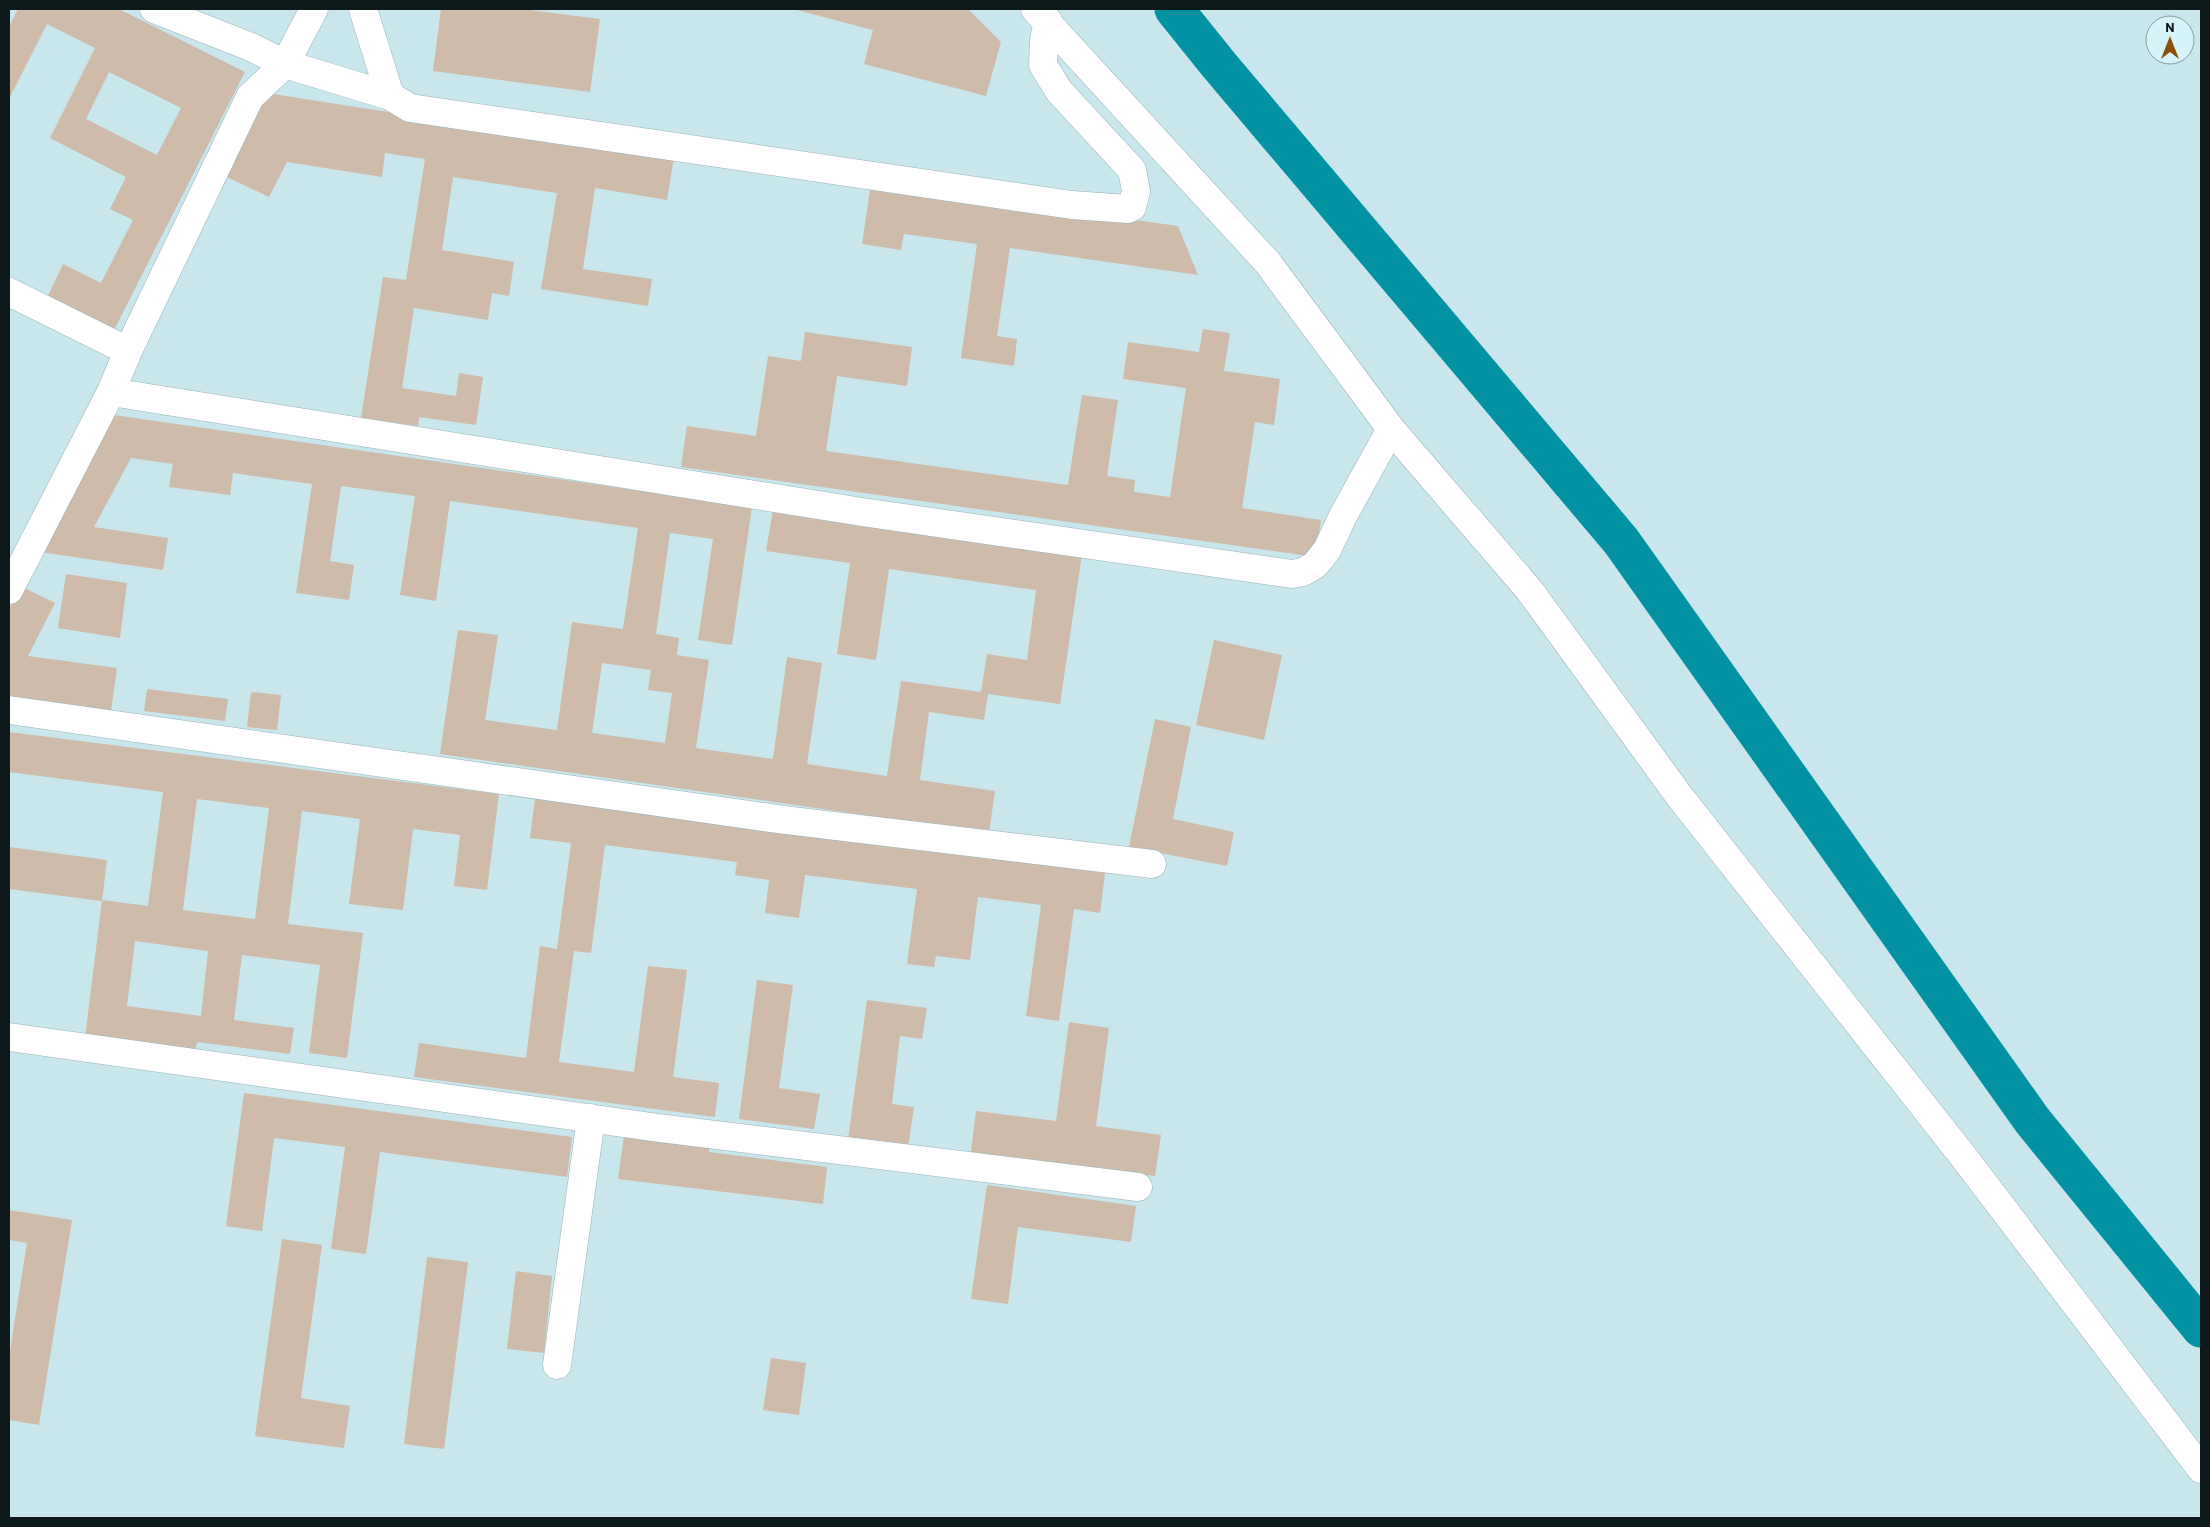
<svg xmlns="http://www.w3.org/2000/svg" width="2210" height="1527" font-family="Barlow,sans-serif">
	<style>
		.lines { fill: none; stroke-linecap: round; stroke-linejoin: round }
		.canal { stroke: #0392a4; stroke-width: 39 }
		.building { fill: #cebbaa; fill-rule: evenodd }
		.minor-casing { stroke: #97b3b8; stroke-width: 29 }
		.minor { stroke: #fff; stroke-width: 28 }
	</style>
	<rect width="100%" height="100%" fill="#c8e6eb"/>
	<g class="lines">
		<path class="canal" d="M1174,9L1219,65L1621,541L2032,1120L2201,1328"/>
	</g>
	<path class="building" d="M18,9H119L245,72L113,332L47,298L63,264L101,283L133,220L110,209L126,177L50,138L95,48L47,24L9,99V27ZM109,72L181,108L157,155L86,119Z
		M441,9H522L600,19L590,92L433,71Z
		M793,9H968L1001,42L986,96L864,64L873,30Z
		M267,93L674,157L667,200L595,188L583,269L652,279L648,306L541,289L557,193L453,177L442,250L514,262L509,296L492,293L488,320L414,308L402,388L456,396L459,373L483,377L476,425L419,417L418,426L361,418L383,277L406,280L425,159L385,153L382,177L287,162L269,197L225,176Z
		M871,183L1178,226L1198,275L1010,248L997,336L1017,339L1014,366L961,358L977,244L904,234L901,250L862,244Z
		M1203,329L1230,333L1224,371L1280,379L1274,425L1255,422L1242,508L1321,520L1316,557L681,467L687,426L756,436L768,356L801,361L805,332L912,347L907,386L837,376L826,451L1068,485L1082,395L1118,400L1107,476L1135,480L1134,492L1170,497L1186,388L1123,379L1128,342L1199,352Z
		M114,415L752,507L732,645L698,640L713,539L670,533L656,634L679,638L677,655L709,660L696,748L773,759L787,657L822,663L807,764L887,776L901,681L981,692L987,654L1027,660L1036,590L889,569L876,660L837,654L850,563L766,551L773,510L1082,554L1060,704L988,694L984,720L929,712L920,780L995,791L989,833L440,754L458,630L498,635L485,720L557,730L572,622L623,629L638,528L450,501L436,601L400,595L415,496L341,486L330,561L354,565L349,600L296,593L312,484L233,473L230,495L169,487L173,464L131,458L94,527L168,538L163,570L40,552ZM602,663L651,670L648,690L672,693L665,743L592,733Z
		M66,574L127,583L120,638L58,628Z
		M20,586L55,603L28,656L117,668L111,711L9,697V609Z
		M1214,640L1282,655L1264,740L1196,725Z
		M147,689L228,699L225,721L144,711Z
		M251,692L281,695L277,730L247,727Z
		M1155,719L1191,727L1173,819L1234,832L1227,866L1129,847Z
		M9,732L499,794L487,890L454,886L460,835L413,829L403,910L349,904L360,819L302,811L288,924L363,933L347,1058L309,1053L320,965L242,955L234,1020L294,1028L290,1054L197,1042L195,1052L85,1038L102,900L148,906L163,792L9,772ZM197,799L269,808L255,919L183,910ZM135,941L208,951L201,1016L127,1006Z
		M535,799L1105,873L1100,913L1074,909L1059,1021L1026,1016L1041,905L978,897L970,960L936,956L934,967L907,964L917,889L805,875L799,918L765,913L769,880L735,875L737,862L605,845L591,953L574,951L559,1062L634,1072L648,966L687,970L673,1077L719,1083L715,1117L414,1077L419,1043L526,1058L540,946L557,949L571,843L530,838Z
		M9,847L107,860L102,901L9,889Z
		M757,980L793,985L779,1088L820,1094L814,1129L739,1119Z
		M867,1000L927,1008L922,1039L900,1036L892,1104L914,1107L908,1148L848,1140Z
		M1069,1022L1109,1028L1096,1126L1161,1135L1155,1176L971,1152L976,1111L1056,1121Z
		M244,1093L572,1137L567,1177L380,1152L366,1254L331,1249L345,1147L274,1138L262,1231L226,1226Z
		M624,1135L709,1145V1152L827,1167L823,1204L618,1179Z
		M987,1185L1136,1206L1131,1242L1018,1227L1008,1304L971,1299Z
		M9,1210L72,1220L39,1425L9,1420V1357L27,1243L9,1240Z
		M282,1239L322,1245L301,1398L350,1406L344,1448L255,1436Z
		M427,1257L468,1262L444,1449L404,1444Z
		M516,1271L552,1276L544,1353L507,1349Z
		M771,1358L806,1363L799,1415L763,1410Z"/>
	<g class="lines">
		<defs>
			<path id="minor" d="M314,9L285,64L390,96L410,108L1072,205L1128,209L1132,207L1136,191L1132,170L1059,91L1043,65L1044,40L1048,21
				M363,9L390,96
				M1035,9L1268,263L1391,429L1530,591L1680,797L1966,1160L2201,1469
				M9,292L128,351
				M111,392L862,512L1292,574L1303,572L1315,565L1327,550L1343,516L1391,429
				M9,590L111,392L128,351L250,97L285,64L251,47L154,9
				M9,710L785,820L1152,864
				M9,1037L659,1128L1138,1187
				M557,1365L591,1118"/>
		</defs>
		<use href="#minor" class="minor-casing"/>
		<use href="#minor" class="minor"/>
	</g>
	<rect width="2210" height="1527" fill="none" stroke="#0e191b" stroke-width="20"/>
	<g transform="translate(2170 40)"><circle r="24" fill="#d5f3f8" stroke="#859ca0"/>
	<path d="M0-4L9 19L0 12L-9 19Z" fill="#8a5007"/>
	<text y="-8" font-size="14" font-weight="bold" text-anchor="middle" fill="#0e191b">N</text>
	</g>
</svg>
